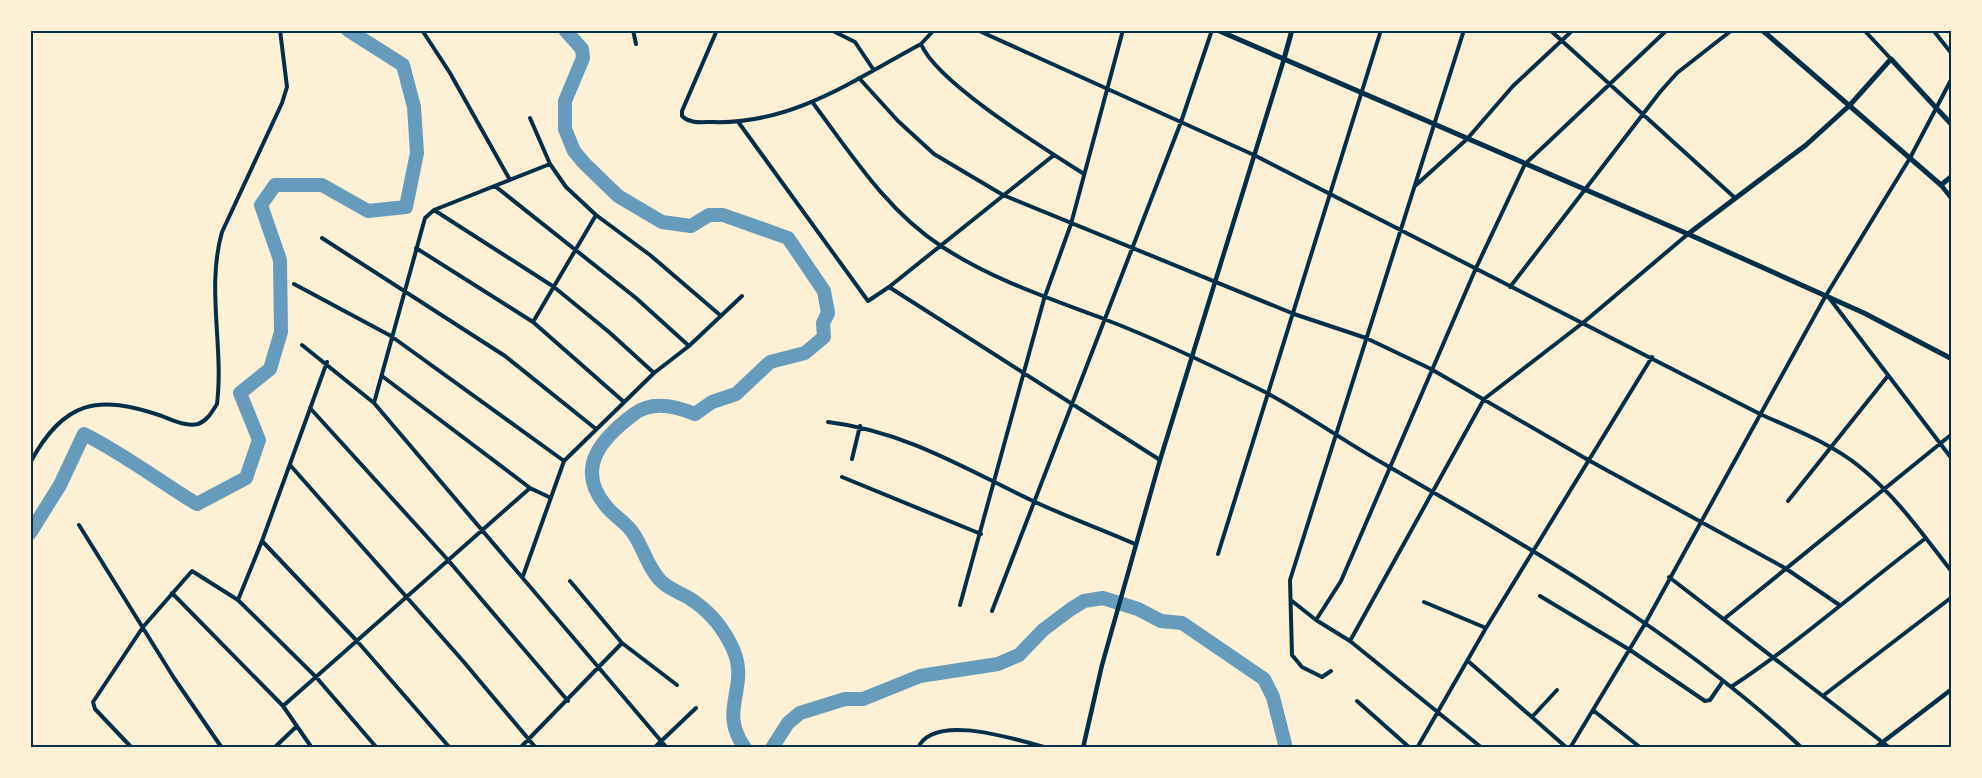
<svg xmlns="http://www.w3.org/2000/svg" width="1982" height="778" font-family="Literata,serif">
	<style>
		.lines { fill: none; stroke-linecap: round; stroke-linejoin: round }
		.river { stroke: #669bbc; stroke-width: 14 }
		.minor { stroke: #003049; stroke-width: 4 }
		.tertiary { stroke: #003049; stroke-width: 4.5 }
		.secondary { stroke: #003049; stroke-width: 5 }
		.neatline { fill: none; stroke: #003049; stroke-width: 2 }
	</style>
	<rect width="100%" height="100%" fill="#fdf0d5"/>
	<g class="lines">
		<path class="river" d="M565,30L582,49L583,58L565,101V129L574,151L584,163L618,196L662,222L691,226L709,215H723L788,238L824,291L828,313L823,323L824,337L805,353L770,362L736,394L712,402L695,414C676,406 652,400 634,414C602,438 574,468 606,506C613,515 622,520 629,528C642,541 646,567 662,582C669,589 681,593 689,598C705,608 720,624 729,641C755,686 715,707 745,748
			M30,533L60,485L84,434C124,454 159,481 197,504L246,478L259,440L240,393L270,369L281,332L280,260L261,205L275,185H322L368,211L406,207L417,153L414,107L403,65L348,30
			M772,748L788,723L800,713L845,699H863L920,676L998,664L1019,655L1043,630L1071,609L1084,601L1103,598L1138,609L1161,621L1182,623L1264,679L1273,697L1286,748"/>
		<path class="minor" d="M422,30L450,73L510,180
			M633,30L636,44
			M717,30L682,111V116C690,124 702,122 712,122C791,125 854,80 921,44L934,30
			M831,30L855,42L873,69
			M977,30L1254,155L1762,415C1796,430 1832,444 1860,467C1896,496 1924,536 1952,572
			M1550,30L1734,197
			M1864,30L1891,59
			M1933,30L1952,54
			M921,44C937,83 1045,149 1084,174
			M859,78L898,121L934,154L1003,195L1294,314L1366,338L1431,369L1590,461L1785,568L1838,604
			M813,103C851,154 887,211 941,246C991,279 1048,298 1104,319C1159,340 1211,365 1263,391C1305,413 1345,442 1386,465C1532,549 1679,633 1802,748
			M530,118L550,164L566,187L596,215L650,255L720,315
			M739,123L868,301L889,287L1054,155
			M495,186L636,298L689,346
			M1415,186L1467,139L1513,86L1573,30
			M434,210L554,287L609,332L654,373
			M322,238L505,356L596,429
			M416,248L533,322L624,402
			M294,284L391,336L564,461
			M889,287L1160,460
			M1510,287L1660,92L1677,73L1732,30
			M1830,299L1952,459
			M533,322L596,215
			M302,345L374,403L667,748
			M382,376L530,488L549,497
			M374,403L425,218L434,210L550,164
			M310,408L448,560L568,701
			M828,422C904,431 966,469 1033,501C1067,517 1101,529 1135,544
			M852,459L860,426
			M30,463C64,400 98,394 162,416C172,420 186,427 198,424C207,421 212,412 217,404C224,347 206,288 222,232L282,103L287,87L280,30
			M290,465L463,661L536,748
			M842,477L981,534
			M1788,501L1887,377
			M79,525L174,678L222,748
			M262,541L357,641L450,748
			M1218,554L1381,30
			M523,576L564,461L654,373L689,346L742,296
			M1669,577L1890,748
			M570,581L622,643L677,685
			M172,593L283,706L312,748
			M1540,596L1630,650L1705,701L1710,700L1723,681
			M238,600L262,541L327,362
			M1292,601L1316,620L1350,641L1482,748
			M1424,602L1486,628
			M960,605L1044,299L1071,224L1123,30
			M992,611L1181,122L1212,30
			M1724,619L1952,434
			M1316,620L1341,581L1476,268L1525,164L1667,30
			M1350,641L1484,399L1584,322L1688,234
			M1468,661L1567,748
			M1331,671L1322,677L1302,667L1292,655L1290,580L1464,30
			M1731,687C1798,643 1861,587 1926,538
			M1824,695L1952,597
			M1357,701L1410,748
			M283,706L530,488
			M1594,711L1641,748
			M1532,717L1557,690
			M132,748L95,709L93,702L143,627L192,571L238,600L316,677L377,748
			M274,748L297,726
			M520,748L622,643
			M654,748L696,708
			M918,748C934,711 1020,741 1048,748
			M1417,748L1486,628L1652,357
			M1570,748L1646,622L1825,297L1910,158L1952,78"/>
		<path class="tertiary" d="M1941,185L1952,199
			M1083,748L1102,665L1160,460L1284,59
			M1875,748L1952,689"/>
		<path class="secondary" d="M1217,30L1688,234L1864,313L1952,359
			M1762,30L1941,185L1952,176
			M1284,59L1292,30
			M1688,234L1806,145L1850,105L1891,59L1952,125"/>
	</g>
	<rect width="1982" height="778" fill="none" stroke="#fdf0d5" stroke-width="63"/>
	<rect x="32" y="32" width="1918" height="714" class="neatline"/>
</svg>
